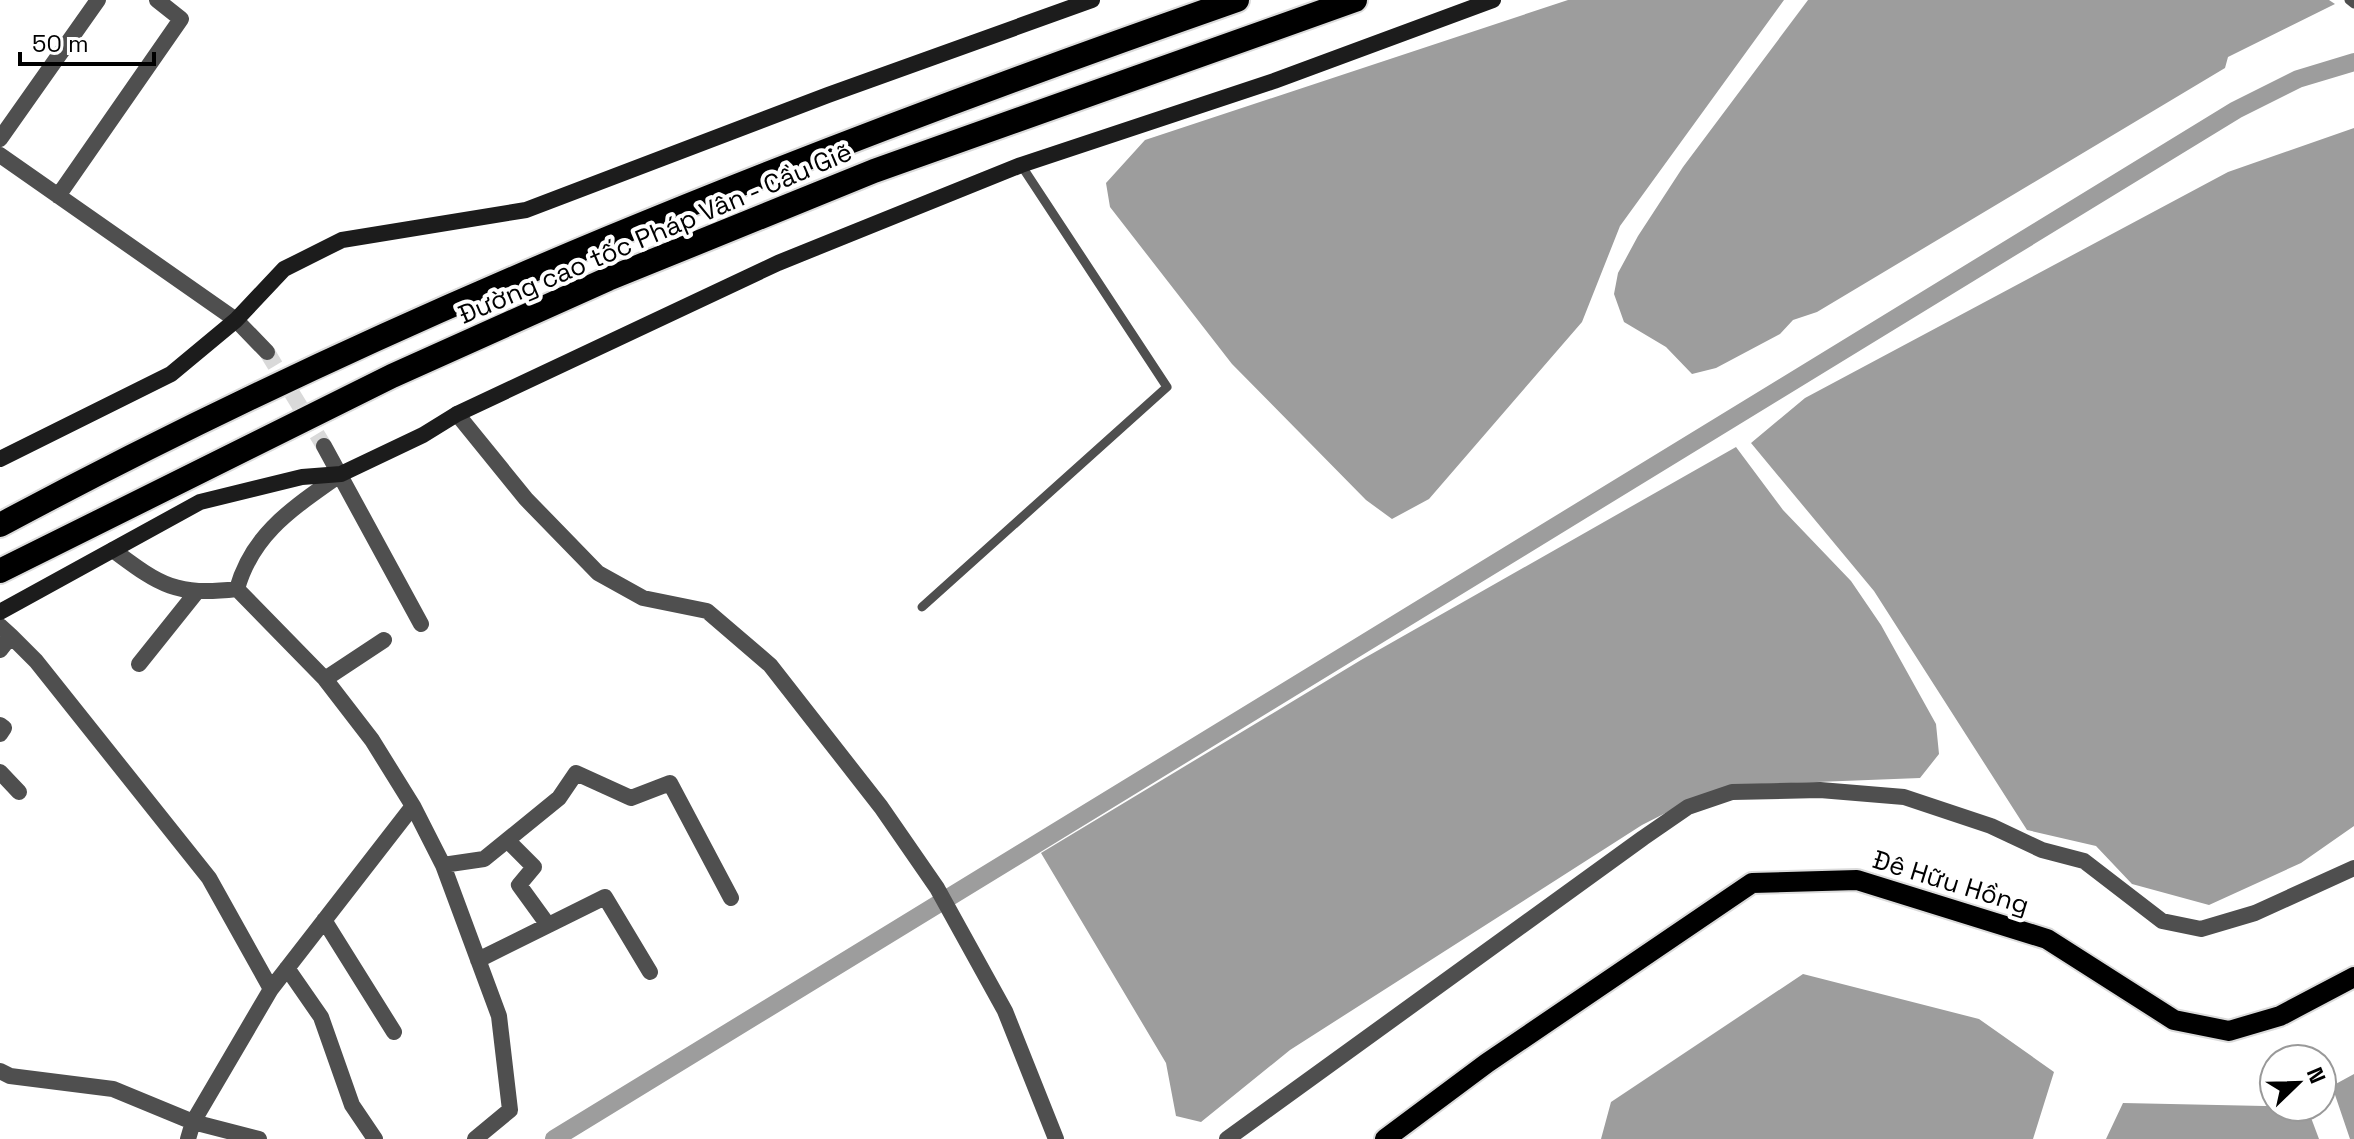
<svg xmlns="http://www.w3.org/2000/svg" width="2354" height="1139" font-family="'Space Grotesk',sans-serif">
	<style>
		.water { fill: #9d9d9d }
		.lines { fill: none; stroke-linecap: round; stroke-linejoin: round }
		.canal { stroke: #9d9d9d; stroke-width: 18 }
		.street-tunnel { stroke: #d9d9d9; stroke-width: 16; stroke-dasharray: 16 8; stroke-linecap: butt }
		.primary-casing { stroke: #dbdbdb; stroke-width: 24 }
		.highway-casing { stroke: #dbdbdb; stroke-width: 28 }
		.lane { stroke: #4f4f4f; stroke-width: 9 }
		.street { stroke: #4f4f4f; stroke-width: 16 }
		.secondary { stroke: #1c1c1c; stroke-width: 16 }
		.primary { stroke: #000; stroke-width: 20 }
		.highway { stroke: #000; stroke-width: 24 }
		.labels { text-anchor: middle; stroke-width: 8; stroke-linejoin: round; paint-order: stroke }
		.street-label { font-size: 26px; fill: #000; stroke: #fff }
	</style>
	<rect width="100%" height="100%" fill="#fff"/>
	<path class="water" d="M1568,0H1784L1620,226L1582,322L1429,499L1392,519L1366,500L1232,364L1110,207L1106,183L1145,140Z
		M1808,0H2329L2335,4L2228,57L2225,68L1817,312L1793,320L1780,334L1716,368L1692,374L1666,347L1624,322L1614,294L1618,273L1638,236L1683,167Z
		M2354,128V826L2301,863L2209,905L2132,884L2096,846L2027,830L1874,591L1751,443L1805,398L2228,172Z
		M1736,447L1783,510L1851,581L1881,625L1936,724L1939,754L1920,778L1736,785L1697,797L1642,825L1290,1050L1201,1122L1176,1116L1166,1063L1041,853L1361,660Z
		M1803,974L1979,1019L2054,1072L2033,1139H1601L1611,1102Z
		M2354,1074V1139H2350L2332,1086Z
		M2123,1103L2307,1107L2319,1139H2106Z"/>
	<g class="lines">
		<path class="canal" d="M554,1139L2236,110L2298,79L2354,62"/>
		<path class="street-tunnel" d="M267,352L324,446"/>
		<defs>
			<path id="primary" d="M1385,1139L1487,1063L1752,883L1857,880L2047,939L2174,1020L2229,1031L2280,1016L2354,977"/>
			<path id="highway" d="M0,525C396,312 814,148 1237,0
				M0,571L392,376L608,279L874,171L1355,0"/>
		</defs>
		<use href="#primary" class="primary-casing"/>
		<use href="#highway" class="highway-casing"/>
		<path class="lane" d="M2349,0L2354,4
			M922,607L1167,387L1021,165"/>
		<path class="street" d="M0,139L98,0
			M0,155L236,320L267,352
			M58,196L181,19L157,0
			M457,414L526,499L598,573L643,598L707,611L770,665L881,807L937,888L1005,1011L1056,1139
			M324,446L421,624
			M113,550C161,586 176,596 237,589L325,679L372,740L413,806L443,865L499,1016L510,1110L475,1139
			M237,589C253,532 295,507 341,474
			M0,626L11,636L0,650
			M11,636L36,661L209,878L271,989
			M139,664L195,594
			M325,679L384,640
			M0,725L4,728L0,734
			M0,772L19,792
			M508,841L534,867L519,885L548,925
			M443,865L484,859L559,798L576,773L631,798L670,783L731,898
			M324,920L394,1032
			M478,960L605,897L650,972
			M287,968L321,1017L352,1105L375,1139
			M0,1071L10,1076L113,1089L193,1122L259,1139
			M188,1139L193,1122L271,989L413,806
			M1227,1139L1643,838L1688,807L1732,792L1820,790L1904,797L1991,826L2042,850L2084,861L2162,921L2201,929L2255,913L2354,868"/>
		<path class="secondary" d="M0,459L171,374L236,320L284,269L342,240L526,210L828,95L1092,0
			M0,612L200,502L302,477L341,474L423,435L457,414L778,263L1021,165L1274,81L1493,0"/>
		<use href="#primary" class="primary"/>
		<use href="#highway" class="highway"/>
	</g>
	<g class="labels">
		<g class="street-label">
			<text transform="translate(655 233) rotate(-23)" y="9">Đường cao tốc Pháp Vân - Cầu Giẽ</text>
			<text transform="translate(1951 882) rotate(17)" y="9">Đê Hữu Hồng</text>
		</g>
	</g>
	<g transform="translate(2298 1083) rotate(67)"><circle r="38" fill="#ffffff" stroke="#999999" stroke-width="2"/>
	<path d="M0-6L14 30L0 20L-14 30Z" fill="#000000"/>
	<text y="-12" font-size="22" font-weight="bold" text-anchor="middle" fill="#000000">N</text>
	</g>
	<path d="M20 52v12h134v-12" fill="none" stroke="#000000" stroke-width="4"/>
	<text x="32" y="52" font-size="24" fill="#000000" stroke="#ffffff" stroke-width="6" paint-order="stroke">50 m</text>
</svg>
